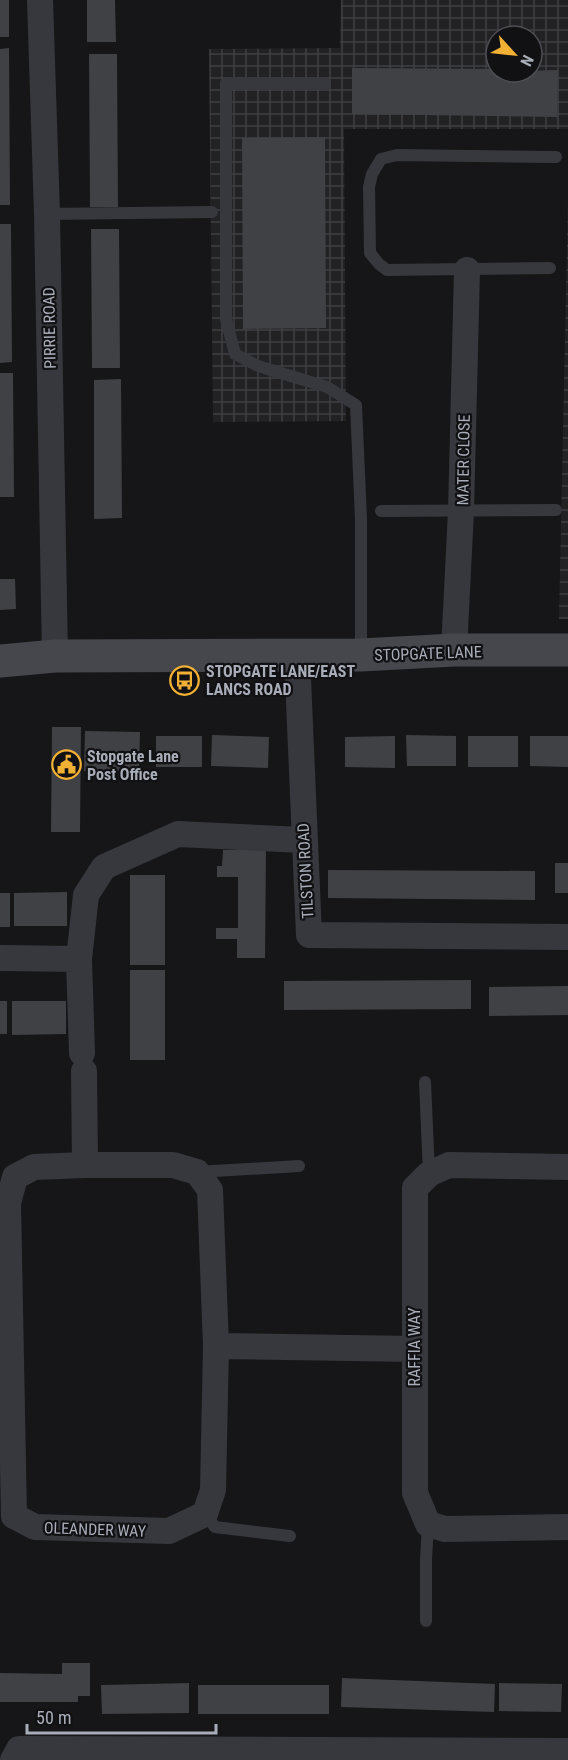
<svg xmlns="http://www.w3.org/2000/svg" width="568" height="1760" font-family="'Roboto Condensed',sans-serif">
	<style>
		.industrial { fill: url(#industrial-grid); fill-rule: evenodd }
		.building { fill: #404145 }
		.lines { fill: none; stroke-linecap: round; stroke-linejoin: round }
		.service { stroke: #37383d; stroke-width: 12 }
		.minor { stroke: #37383d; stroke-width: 26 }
		.secondary { stroke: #45474d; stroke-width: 33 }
		.labels { text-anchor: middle; stroke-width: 4.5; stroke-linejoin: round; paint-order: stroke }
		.street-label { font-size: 16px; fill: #a8adb8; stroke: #111113 }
		.poi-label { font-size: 16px; font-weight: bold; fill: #a8adb8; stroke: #111113; text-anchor: start }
	</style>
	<defs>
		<pattern id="industrial-grid" width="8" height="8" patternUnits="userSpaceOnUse" patternTransform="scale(1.5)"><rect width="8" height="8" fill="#222225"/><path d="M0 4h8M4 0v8" fill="none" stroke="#3f3f43"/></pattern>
	</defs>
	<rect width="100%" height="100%" fill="#161618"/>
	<path class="industrial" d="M341,0H568V129H344L346,421L213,422L209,49L340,48ZM496,36H532V72H496Z
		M568,198V619H559Z"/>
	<path class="building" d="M0,0H9V37H0Z
		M87,0H115L116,42H87Z
		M9,48L10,205H0V49Z
		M89,54H117L118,207H90Z
		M352,68L496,69V72L558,70L557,117L352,114Z
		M325,137L326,328L243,329L242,138Z
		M0,224H11L12,362L0,363Z
		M91,229H119L120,368H92Z
		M0,373H13L14,497H0Z
		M121,379L122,518L94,519V380Z
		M0,579H15L16,609L0,610Z
		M52,727H81L80,832H51Z
		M85,731L140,732L139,772L84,771Z
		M212,735L269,737L268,768L211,766Z
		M406,735L456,736V766H407Z
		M156,736H202V767H156Z
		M395,736V768L345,767V737Z
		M468,736H518V767H468Z
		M530,736H568V767L530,766Z
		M238,847L266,848L265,958H237V939H216V928H238V877H217V866H222L223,850H238Z
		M555,863H568V893H555Z
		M328,870L535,871V900L328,898Z
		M130,875H165V965H130Z
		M67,892V926H14V893Z
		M0,893H10V927H0Z
		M130,970H165V1060H130Z
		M471,980V1009L284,1010V981Z
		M568,986V1015L489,1016V987Z
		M0,1001H7V1034H0Z
		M12,1001H66V1034L12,1035Z
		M62,1663H90V1696H78V1702H0V1673L62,1674Z
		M342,1678L495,1684L494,1712L341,1707Z
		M189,1683V1713L102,1714L101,1685Z
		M499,1683L562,1684L561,1712L499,1711Z
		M198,1685H329V1714H198Z"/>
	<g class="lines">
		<path class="service" d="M325,84L226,83V319L235,354L258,366L327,387L356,405L361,519V654
			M47,214L212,212
			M550,268L387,270L379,264L370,253L369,187L372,174L381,159L397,155L556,157
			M381,511L556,510
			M425,1082L429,1174
			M197,1172L299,1166
			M205,1514L215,1527L290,1536
			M426,1621V1560L428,1524"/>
		<path class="minor" d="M40,0L47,214L55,656
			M454,650L461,511L467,270
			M297,655L309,935L568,937
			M0,958L79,959
			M82,1053L79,959L86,895L104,867L178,834L303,840
			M84,1071L85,1165
			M85,1165H173L197,1172L210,1190L216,1346L213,1490L205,1514L169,1531L35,1527L14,1516L8,1203L15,1177L34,1167Z
			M568,1167L449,1165L429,1174L415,1188V1493L428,1524L445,1529L568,1527
			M216,1346L414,1349
			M13,1760L19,1749L568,1751"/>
		<path class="secondary" d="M0,661L55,656L361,655L454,650H568"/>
	</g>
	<defs>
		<symbol id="bus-ring" viewBox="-11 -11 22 22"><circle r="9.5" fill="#111113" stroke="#f2b134" stroke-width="1.5"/><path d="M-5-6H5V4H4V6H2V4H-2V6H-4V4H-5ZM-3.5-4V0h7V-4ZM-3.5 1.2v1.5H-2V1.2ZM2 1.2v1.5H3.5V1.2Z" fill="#f2b134"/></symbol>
		<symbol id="civic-ring" viewBox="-11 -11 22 22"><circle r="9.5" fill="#111113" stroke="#f2b134" stroke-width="1.5"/><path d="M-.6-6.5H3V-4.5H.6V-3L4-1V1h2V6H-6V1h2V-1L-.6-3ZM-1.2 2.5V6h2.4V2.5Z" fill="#f2b134"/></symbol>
	</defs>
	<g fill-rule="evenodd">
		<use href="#bus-ring" x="168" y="664" width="33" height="33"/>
		<use href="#civic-ring" x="50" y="748" width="33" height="33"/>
	</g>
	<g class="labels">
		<g class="street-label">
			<text transform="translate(49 328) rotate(-91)" y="6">PIRRIE ROAD</text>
			<text transform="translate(463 460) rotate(-89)" y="6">MATER CLOSE</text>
			<text transform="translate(428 653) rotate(-2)" y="6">STOPGATE LANE</text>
			<text transform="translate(305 871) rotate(-93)" y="6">TILSTON ROAD</text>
			<text transform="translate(414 1347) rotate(-90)" y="6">RAFFIA WAY</text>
			<text transform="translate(95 1529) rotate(2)" y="6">OLEANDER WAY</text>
		</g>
		<g class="poi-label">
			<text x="206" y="677">STOPGATE LANE/EAST<tspan x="206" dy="18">LANCS ROAD</tspan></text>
			<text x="87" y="762">Stopgate Lane<tspan x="87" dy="18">Post Office</tspan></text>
		</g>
	</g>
	<g transform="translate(514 54) rotate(117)"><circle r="28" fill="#111113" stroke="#4d4f55" stroke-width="1.5"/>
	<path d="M0-4.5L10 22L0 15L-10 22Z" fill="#f2b134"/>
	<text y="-9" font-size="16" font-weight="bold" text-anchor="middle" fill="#a8adb8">N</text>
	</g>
	<path d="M27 1724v9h189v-9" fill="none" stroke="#a8adb8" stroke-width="3"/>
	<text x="36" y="1724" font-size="18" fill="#a8adb8" stroke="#111113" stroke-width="4.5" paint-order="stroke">50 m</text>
</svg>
